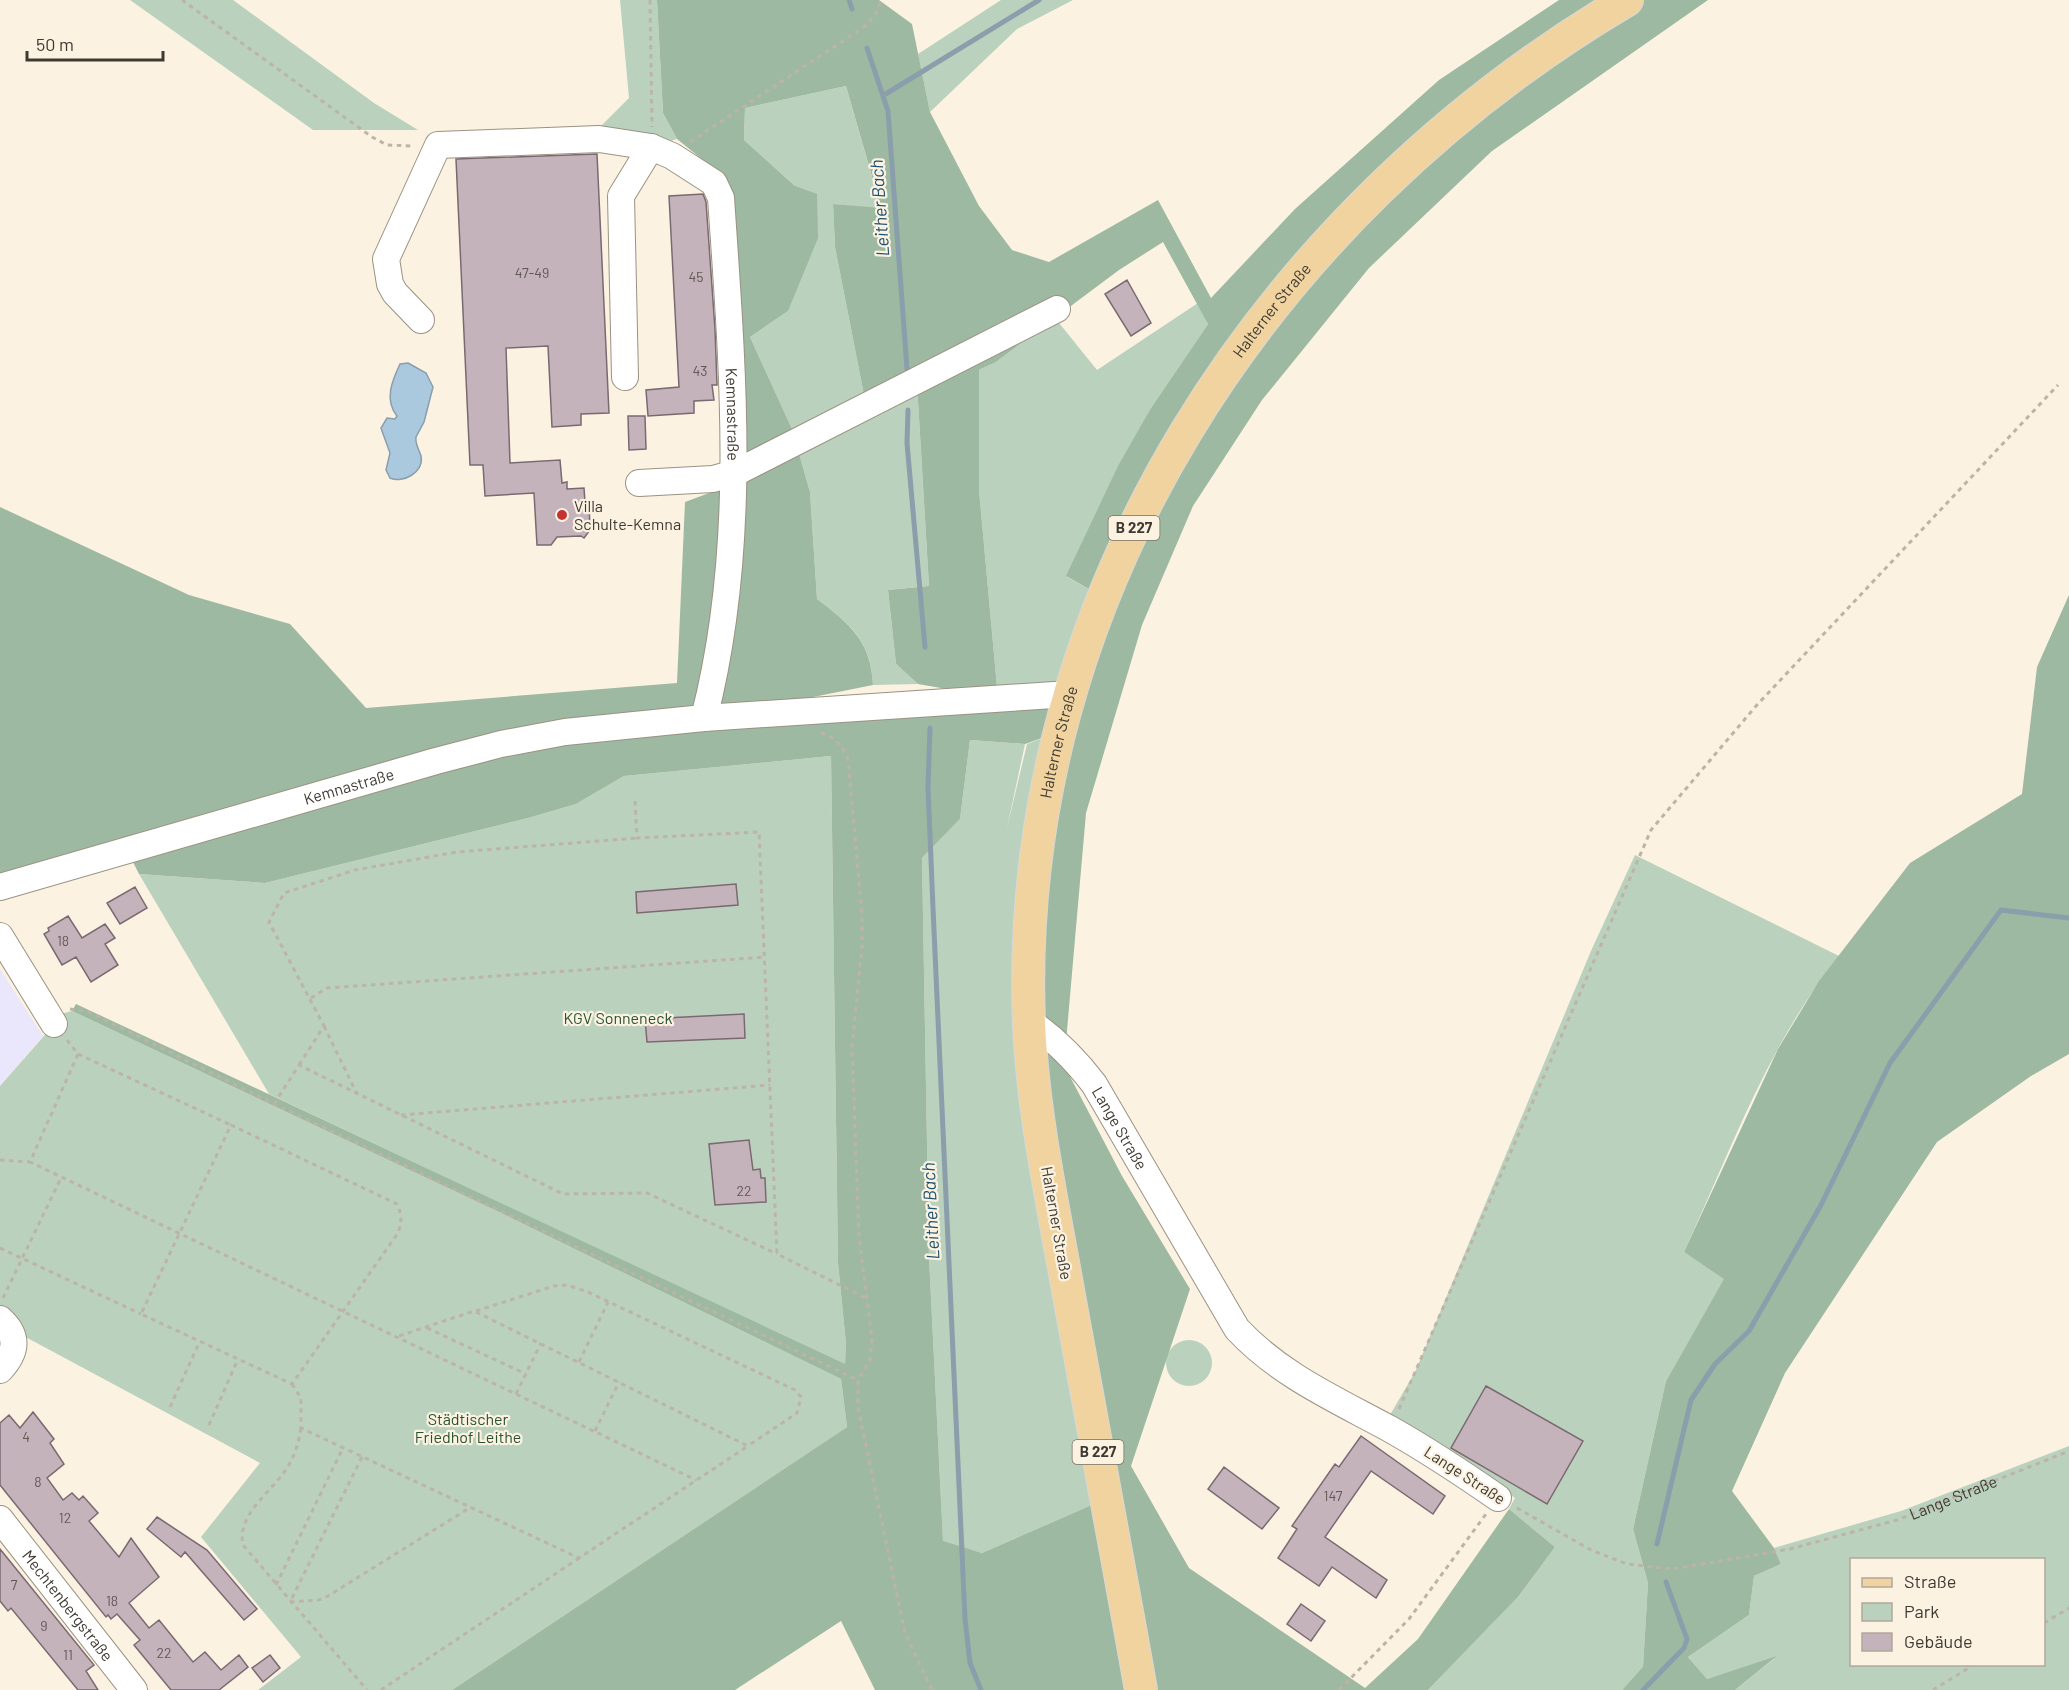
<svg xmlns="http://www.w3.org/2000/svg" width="2069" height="1690" font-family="Barlow,sans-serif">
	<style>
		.education { fill: #eae6fc }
		.green { fill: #bad1be; fill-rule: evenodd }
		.forest { fill: #9db9a1 }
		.water { fill: #aac9df; stroke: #8a9eab; stroke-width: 1.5 }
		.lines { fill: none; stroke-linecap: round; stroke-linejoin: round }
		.stream { stroke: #8a9eab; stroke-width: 5 }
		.building { fill: #c5b3bc; stroke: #7a6971; stroke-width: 1.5 }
		.minor-casing { stroke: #9b9282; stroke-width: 28 }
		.major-casing { stroke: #d8d8d6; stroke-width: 34 }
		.path { stroke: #bcb4a6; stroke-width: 3; stroke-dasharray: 4.5 4.5; stroke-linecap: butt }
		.minor { stroke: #fff; stroke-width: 26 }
		.major { stroke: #f1d3a0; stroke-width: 32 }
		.poi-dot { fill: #c33431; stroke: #fcf2e1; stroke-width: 2 }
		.labels { text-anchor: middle; stroke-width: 4.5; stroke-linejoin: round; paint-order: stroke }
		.number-label { font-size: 14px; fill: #605855 }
		.shield { fill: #fcf2e1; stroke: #777167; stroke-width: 1.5 }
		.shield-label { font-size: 15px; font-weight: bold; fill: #3e3a33 }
		.street-label { font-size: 16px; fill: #3e3a33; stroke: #fcf2e1 }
		.poi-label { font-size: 16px; fill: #3e3a33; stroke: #fcf2e1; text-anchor: start }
		.park-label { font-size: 16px; fill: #275331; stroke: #fcf2e1 }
		.water-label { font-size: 18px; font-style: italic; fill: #1d5170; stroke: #fcf2e1 }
	</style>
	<rect width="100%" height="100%" fill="#fcf2e1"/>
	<path class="education" d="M0,969L43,1036L0,1086Z"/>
	<path class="green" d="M130,0H233L374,103L418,130H313Z
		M620,0H657L663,113L677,139L651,147L599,128L629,98Z
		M1001,0H1073L1017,29L930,112L918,54Z
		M846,86L881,209L833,204L835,247L864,395L917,384L929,586L888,590L896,664L918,684L873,685C871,640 850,624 817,599L810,492L792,429L750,337L788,311L795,186L744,140L745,108Z
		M1198,303L1208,324L1151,408L1067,577L1101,596L1067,692L998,698L979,490V370L996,362L1055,318L1097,370Z
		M1057,732L1040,815L1103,1500L982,1553L943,1542L929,1257L922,858L960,819L970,740L1025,744L1007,828L1027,744Z
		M831,756L838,1263L846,1344L845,1365L269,1094L139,874L265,883L528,818L576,804L624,776Z
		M1635,855L1839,956C1769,1042 1730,1152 1684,1252L1725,1278L1666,1381L1633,1529L1648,1583L1643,1668L1622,1690H1428L1518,1597L1555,1547L1509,1509L1515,1498L1449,1449L1390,1415L1415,1372L1591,951Z
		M72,1011L499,1212L841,1379L847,1427L452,1690H258L301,1657L201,1537L260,1463L20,1334L0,1313V1086L58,1020L64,1013Z
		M1166 1363a23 23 0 1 1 46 0a23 23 0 1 1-46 0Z
		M2069,1446V1690H1735L1775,1658L1707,1679L1688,1657L1749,1615L1754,1576L1781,1564L1774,1548L1901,1511ZM1852,1560H2044V1664H1852Z"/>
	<path class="forest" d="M657,0H879L912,24L930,112L979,206L1012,250L1049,262L1158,200L1211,298L1295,209L1439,80L1559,0H1708L1492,151L1369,268L1262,400L1193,506L1142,625L1086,813L1064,1065L1122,1176L1190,1289L1131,1466L1189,1568L1365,1688L1418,1639L1509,1509L1555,1547L1518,1597L1428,1690H1146L1035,1076L1033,902L1101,596L1066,576L1118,466L1151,408L1208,324L1163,242L1119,270L996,362L979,370V490L998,698L918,684L896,664L888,590L929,586L917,384L864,395L835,247L833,204L881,208L846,86L745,108L744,140L795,186L817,194L818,238L788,311L750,337L792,429L810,492L817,599C850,624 871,641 873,685L723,715L1067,694L1058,732L1025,744L970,740L960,819L922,858L929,1257L943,1541L982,1553L1103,1500L1139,1690H875L841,1621L735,1690H452L847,1427L841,1379L499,1212L72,1011L76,1004L845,1364L846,1344L838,1263L831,756L624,776L576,804L528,818L265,883L139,874L123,842L0,879V507L189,595L290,624L366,708L677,683L685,502L744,480L724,177L677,139L663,113Z
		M2069,595V1054L2031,1076L1937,1142L1785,1373L1732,1491L1774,1548L1781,1564L1754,1576L1749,1615L1688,1657L1707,1679L1777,1656L1735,1690H1622L1643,1667L1648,1583L1633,1529L1666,1381L1724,1279L1684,1252L1778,1049L1819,981L1910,863L2022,794L2037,667Z"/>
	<path class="water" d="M408,363L426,373L433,387L424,422L416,437C415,445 419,449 421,456C424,472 403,484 390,478L386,470L390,453L381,428L387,418L395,419L397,416C384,400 392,381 400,364Z"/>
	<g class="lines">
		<path class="stream" d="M849,0L852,9
			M867,48L888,111L907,369
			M884,95L1039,0
			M908,410L907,443L925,647
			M930,728L928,787L933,908L965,1619L970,1663L981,1690
			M1657,1544L1691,1400L1715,1364L1749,1331L1821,1205L1890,1063L2001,910L2069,918
			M1643,1690L1684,1648L1687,1639L1666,1582"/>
	</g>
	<path class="building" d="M597,154L609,413L581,414V425L552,427L548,346L506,348L510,463L560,460L562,483L567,482V489L584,488L585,502H589L590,530L584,538L581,536L557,537L551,545H537L534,493L485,496L483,465H470L456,159Z
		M703,194L706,202L715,329L717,385H712L714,400L694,401V413L648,416L646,390L679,387L669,196Z
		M1127,280L1151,323L1131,336L1105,294Z
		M628,416H645L646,449L629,450Z
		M736,884L738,905L637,913L636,892Z
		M135,887L147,908L120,924L107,903Z
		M68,916L82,938L105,924L115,938L105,944L118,965L91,982L76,957L62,965L44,934L49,931L48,928Z
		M744,1014L745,1038L647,1042L645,1019Z
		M749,1140L753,1170L760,1169L761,1178H765L766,1202L715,1205L709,1144Z
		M1486,1386L1583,1441L1547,1504L1451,1448Z
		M33,1412L54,1439L50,1443L64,1464L47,1478L63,1500L72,1493L79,1500L83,1496L98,1513L89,1521L119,1557L131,1538L159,1577L129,1603L149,1628L159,1620L193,1662L205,1652L221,1670L239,1655L248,1667L219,1690H171L134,1645L140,1640L117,1614L111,1619L108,1615L106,1617L0,1485V1423L9,1415L20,1428Z
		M1361,1436L1445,1496L1433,1514L1371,1471L1325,1537L1387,1580L1376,1598L1332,1567L1319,1586L1278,1558L1297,1529L1292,1526L1335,1464L1339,1467Z
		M1224,1467L1279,1508L1262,1529L1208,1489Z
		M157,1517L207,1550L257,1609L244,1620L185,1552L181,1557L147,1529Z
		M0,1549L94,1665L86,1671L98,1690H78L11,1608L8,1611L0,1601Z
		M1301,1604L1325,1621L1311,1641L1287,1624Z
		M270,1655L280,1668L263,1682L252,1668Z"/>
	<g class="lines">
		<defs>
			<g id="minor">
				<path id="s2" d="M421,320L395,293L390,284L386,259L438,145L599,139L651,147L672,156L714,183L721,198C733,372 748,547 704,718"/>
				<path d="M625,377L621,196L651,147"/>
				<path d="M639,483L713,479L735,473L1057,309"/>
				<path id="s3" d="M0,887L436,761L501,744L565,732L704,718L1069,694"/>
				<path d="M0,936L54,1024"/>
				<path id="s4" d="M1029,1021C1055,1039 1075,1059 1094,1084L1237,1329C1280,1375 1335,1399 1390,1429C1427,1450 1462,1473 1498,1498"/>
				<path d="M0,1319C19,1336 17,1352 0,1370"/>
				<path id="s5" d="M0,1519L134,1690"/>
			</g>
			<g id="major">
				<path id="s6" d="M1141,1690C1118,1560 1094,1430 1070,1301C1054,1210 1033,1116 1029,1024C1012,596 1266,213 1627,0"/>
			</g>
		</defs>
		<use href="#minor" class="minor-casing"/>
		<use href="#major" class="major-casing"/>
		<g class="path">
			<path d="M182,0L372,137L387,145L413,146"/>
			<path d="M650,0L652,127"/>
			<path d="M690,142L864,27L876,14L881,0"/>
			<path d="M821,733C836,737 842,746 848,759L862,914V947L852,1047L859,1237L872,1339L870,1360L858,1380V1407L905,1633L932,1690"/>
			<path d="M635,801L637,838L759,832L777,1254L868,1299"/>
			<path d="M311,998L327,988L765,957"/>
			<path d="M70,1009L89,1012L274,1104L858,1380"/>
			<path d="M324,1026L357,1094"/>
			<path d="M67,1040L78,1054L30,1162L696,1480"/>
			<path d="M78,1054L231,1125"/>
			<path d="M299,1065L324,1026L269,922L284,893L355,870L457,852L637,838"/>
			<path d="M274,1104L299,1065L563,1194L647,1193L777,1254"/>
			<path d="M401,1115L770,1085"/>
			<path d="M231,1125L397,1204C402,1215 402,1222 398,1233L292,1384L141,1314Z"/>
			<path d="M0,1160L30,1162"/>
			<path d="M0,1248L141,1314"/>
			<path d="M3,1298L61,1178"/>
			<path d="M476,1311L554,1286L567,1285L588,1292L795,1390L801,1397L797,1413L748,1446"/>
			<path d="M427,1328L526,1374"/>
			<path d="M579,1362L608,1302"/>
			<path d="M292,1384L301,1398V1428L579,1558L748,1446L474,1311L399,1336"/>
			<path d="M516,1394L541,1343"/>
			<path d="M170,1407L199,1343"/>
			<path d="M1399,1409L1651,830L1756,706L2058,385"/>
			<path d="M209,1425L238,1359"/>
			<path d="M301,1428C299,1440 296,1452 290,1463C276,1490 236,1512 243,1545L367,1690"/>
			<path d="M595,1431L619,1382"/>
			<path d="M362,1457L290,1602L319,1600L328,1596L471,1507"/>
			<path id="s1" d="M1517,1508L1591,1550L1627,1564L1673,1569L1790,1549L1897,1520L2069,1451"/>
			<path d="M276,1585L343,1448"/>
			<path d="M2044,1623L2069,1608"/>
			<path d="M381,1690L579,1558"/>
			<path d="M1339,1690L1409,1619L1486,1514"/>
			<path d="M1933,1690L1975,1664"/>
		</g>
		<use href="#minor" class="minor"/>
		<use href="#major" class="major"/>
	</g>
	<circle class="poi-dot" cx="562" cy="515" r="6"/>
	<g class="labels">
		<g class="number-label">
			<text x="532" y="278">47-49</text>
			<text x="696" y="282">45</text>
			<text x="700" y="376">43</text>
			<text x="63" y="946">18</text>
			<text x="744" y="1196">22</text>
			<text x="26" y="1442">4</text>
			<text x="38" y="1487">8</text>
			<text x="1333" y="1501">147</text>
			<text x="65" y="1523">12</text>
			<text x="14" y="1590">7</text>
			<text x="112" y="1606">18</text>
			<text x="44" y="1631">9</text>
			<text x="164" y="1658">22</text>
			<text x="68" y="1660">11</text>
		</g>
		<g class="shield">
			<rect x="1108.5" y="516" width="51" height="24" rx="4.5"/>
			<rect x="1072.5" y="1440" width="51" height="24" rx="4.5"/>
		</g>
		<g class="shield-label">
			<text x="1134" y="533">B 227</text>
			<text x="1098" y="1457">B 227</text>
		</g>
		<g class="street-label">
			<text dy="6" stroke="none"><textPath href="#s6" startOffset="1446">Halterner Straße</textPath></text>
			<text dy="6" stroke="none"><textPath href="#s2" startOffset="718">Kemnastraße</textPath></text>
			<text dy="6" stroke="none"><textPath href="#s6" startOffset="960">Halterner Straße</textPath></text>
			<text dy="6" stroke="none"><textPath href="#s3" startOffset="363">Kemnastraße</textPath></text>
			<text dy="6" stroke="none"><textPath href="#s4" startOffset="142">Lange Straße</textPath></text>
			<text transform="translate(1057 1223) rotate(80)" y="6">Halterner Straße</text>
			<text transform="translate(1465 1475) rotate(33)" y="6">Lange Straße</text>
			<text dy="6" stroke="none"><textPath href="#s1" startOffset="460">Lange Straße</textPath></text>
			<text dy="6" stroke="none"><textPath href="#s5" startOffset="110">Mechtenbergstraße</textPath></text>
		</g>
		<g class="poi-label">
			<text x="574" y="512">Villa<tspan x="574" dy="18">Schulte-Kemna</tspan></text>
		</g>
		<g class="park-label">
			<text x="618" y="1024">KGV Sonneneck</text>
			<text x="468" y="1425">Städtischer<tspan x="468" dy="18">Friedhof Leithe</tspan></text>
		</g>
		<g class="water-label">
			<text transform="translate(880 208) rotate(-94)" y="6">Leither Bach</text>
			<text transform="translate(931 1211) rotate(-93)" y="6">Leither Bach</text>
		</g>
	</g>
	<rect x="1850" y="1558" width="195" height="108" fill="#fcf2e1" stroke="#b0a89b" stroke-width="1.5"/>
	<rect x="1862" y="1578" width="30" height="9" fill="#f1d3a0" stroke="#b0a89b" stroke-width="1.5"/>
	<text x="1904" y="1588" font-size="18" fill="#3e3a33">Straße</text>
	<rect x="1862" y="1603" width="30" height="18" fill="#bad1be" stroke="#b0a89b" stroke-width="1.5"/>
	<text x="1904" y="1618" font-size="18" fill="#3e3a33">Park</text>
	<rect x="1862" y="1633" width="30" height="18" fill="#c5b3bc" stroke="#b0a89b" stroke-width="1.5"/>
	<text x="1904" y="1648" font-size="18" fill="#3e3a33">Gebäude</text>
	<path d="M27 51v9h136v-9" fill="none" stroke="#3e3a33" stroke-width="3"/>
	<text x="36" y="51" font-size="18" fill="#3e3a33" stroke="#fcf2e1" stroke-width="4.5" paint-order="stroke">50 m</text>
</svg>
